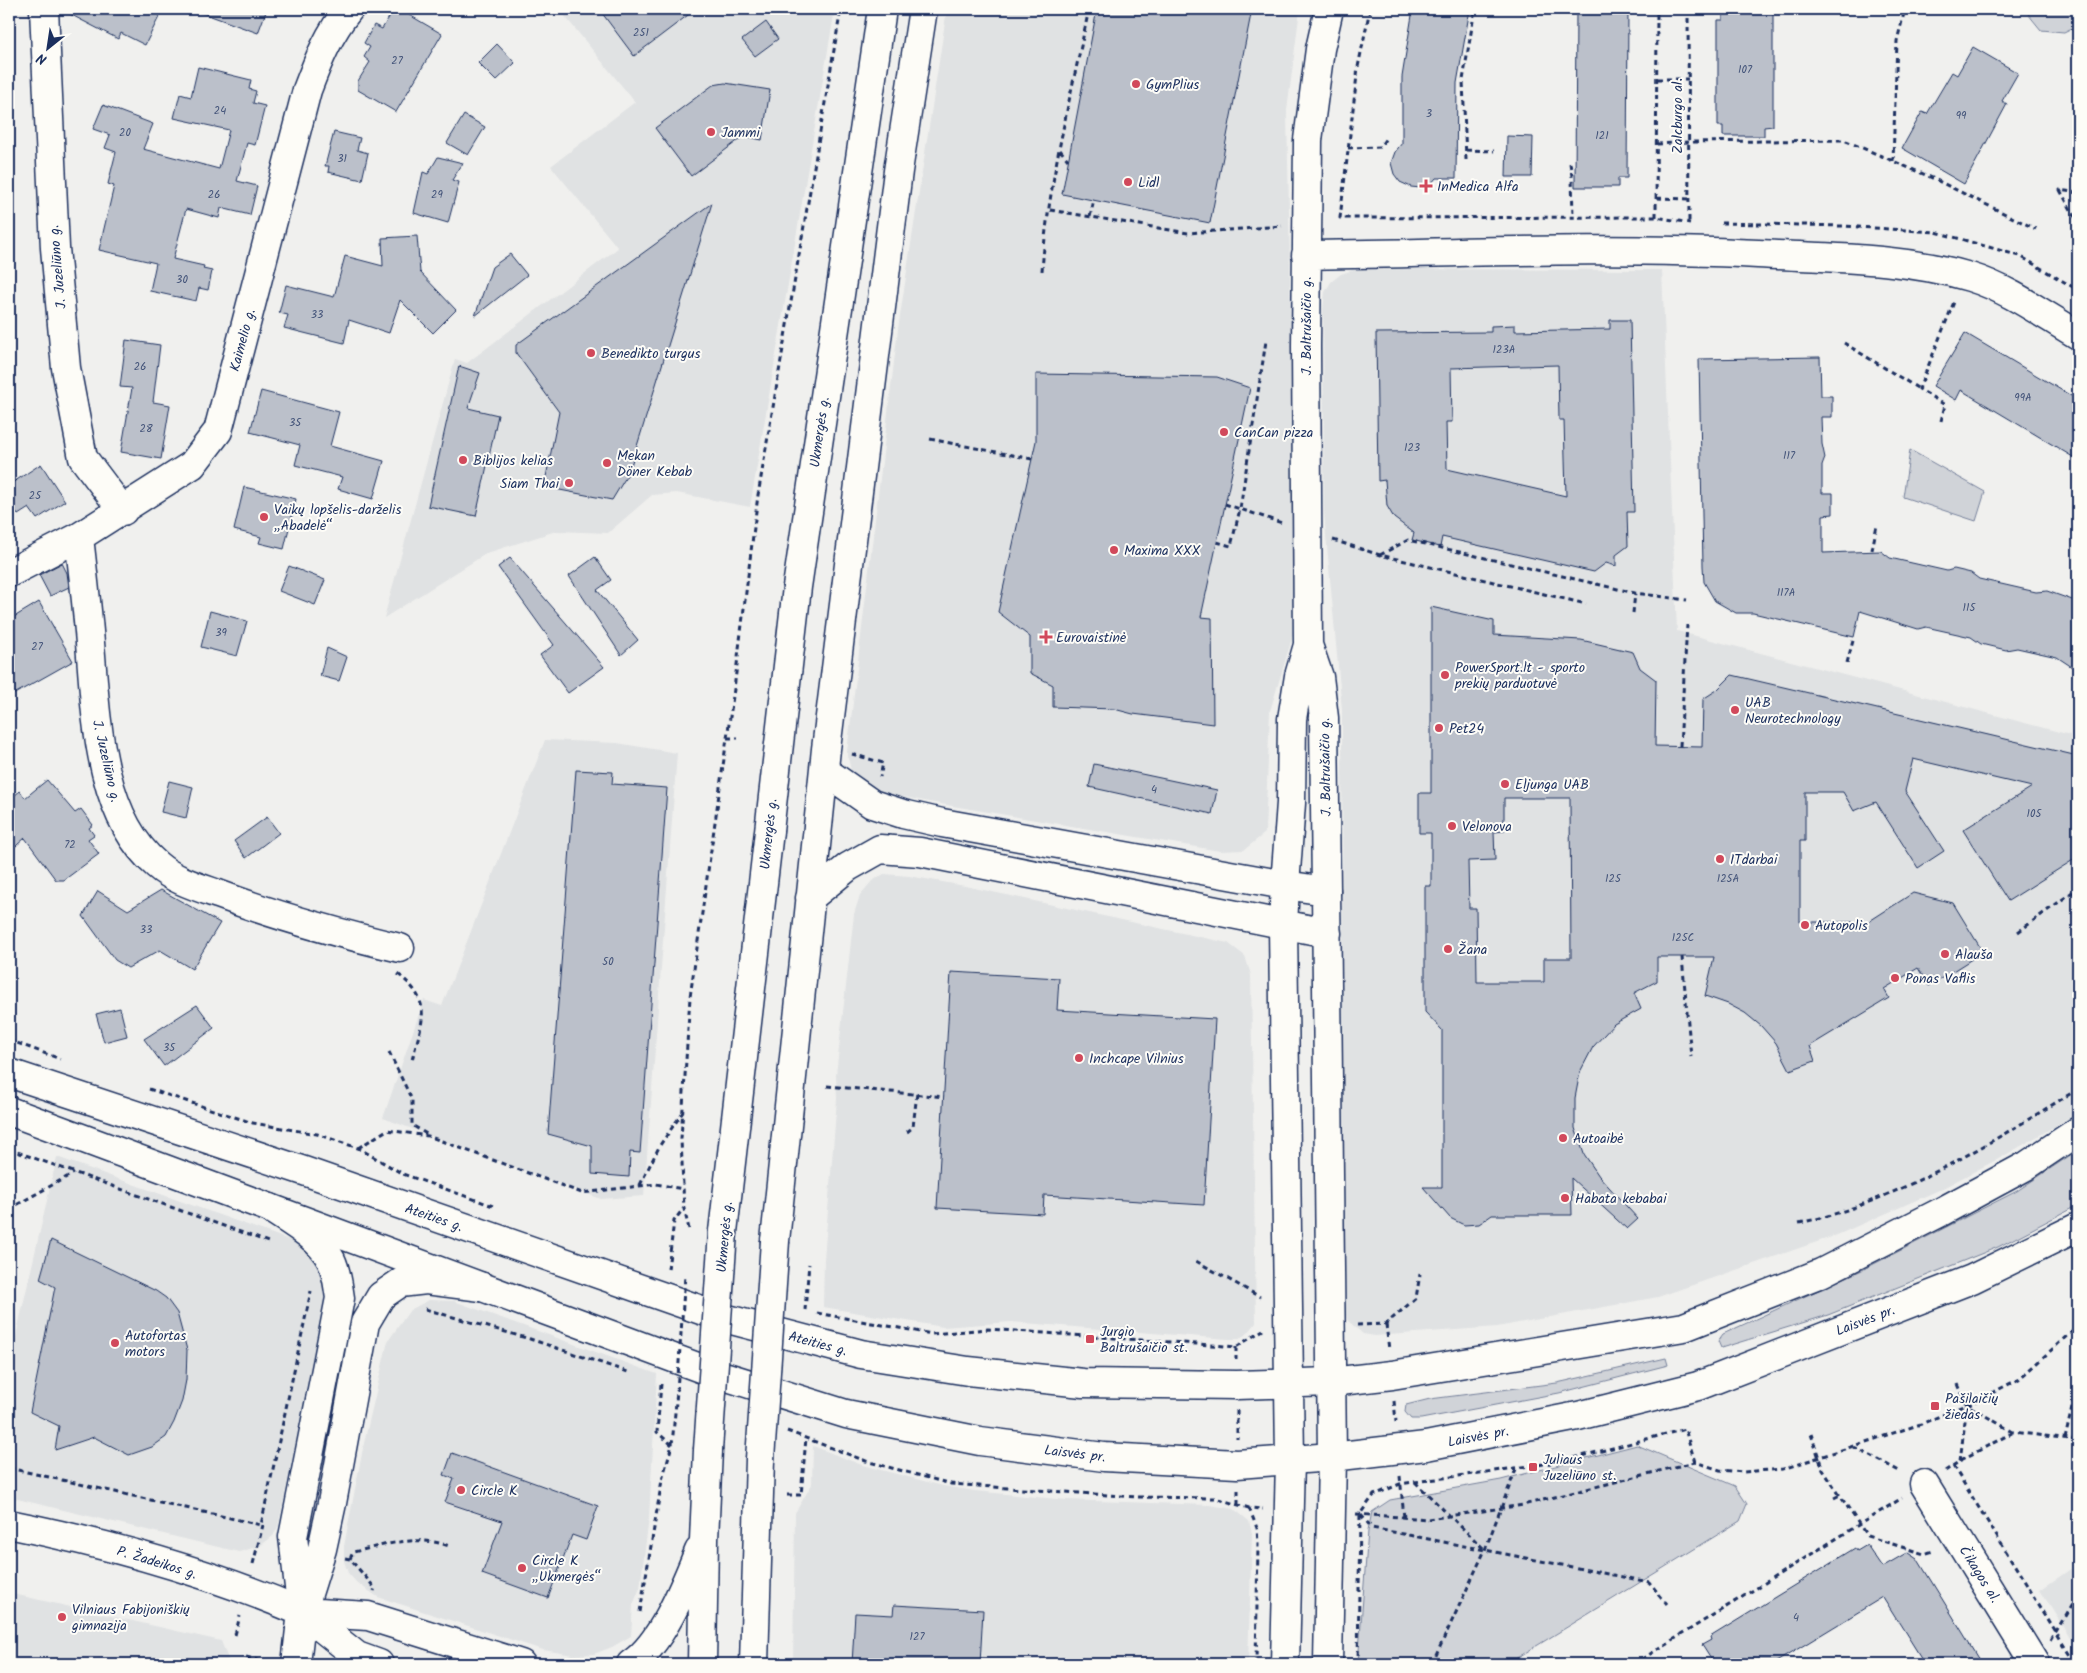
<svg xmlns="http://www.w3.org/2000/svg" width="2087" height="1673" font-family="Kalam,sans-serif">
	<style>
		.built { fill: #e0e2e3 }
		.green { fill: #d0d3d8; stroke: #76819b }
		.building { fill: #bbc0ca; stroke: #1b2f5e; fill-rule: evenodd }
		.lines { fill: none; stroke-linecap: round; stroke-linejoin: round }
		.minor-casing { stroke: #1b2f5e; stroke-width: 31 }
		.major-casing { stroke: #1b2f5e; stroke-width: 31 }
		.highway-casing { stroke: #1b2f5e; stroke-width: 31 }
		.path { stroke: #1b2f5e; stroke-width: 3; stroke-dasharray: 5 4; stroke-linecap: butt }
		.minor { stroke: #fdfcf7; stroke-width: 28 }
		.major { stroke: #fdfcf7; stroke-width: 28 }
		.highway { stroke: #fdfcf7; stroke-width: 28 }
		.highway-bridge-casing { stroke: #1b2f5e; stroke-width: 31; stroke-linecap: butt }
		.path-bridge { stroke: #1b2f5e; stroke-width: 3; stroke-dasharray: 5 4; stroke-linecap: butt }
		.highway-bridge { stroke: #fdfcf7; stroke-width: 28 }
		.poi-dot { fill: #d1495b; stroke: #fdfcf7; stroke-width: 2 }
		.labels { text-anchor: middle; stroke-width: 4; stroke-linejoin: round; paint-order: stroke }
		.number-label { font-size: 11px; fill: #435379 }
		.poi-label { font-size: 14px; fill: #1b2f5e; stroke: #fdfcf7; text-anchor: start }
		.street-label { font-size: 14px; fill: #1b2f5e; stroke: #fdfcf7 }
	</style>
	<rect width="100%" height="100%" fill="#f0f0ee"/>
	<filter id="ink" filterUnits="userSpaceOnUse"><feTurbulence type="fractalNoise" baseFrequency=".02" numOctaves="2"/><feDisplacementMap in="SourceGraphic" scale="10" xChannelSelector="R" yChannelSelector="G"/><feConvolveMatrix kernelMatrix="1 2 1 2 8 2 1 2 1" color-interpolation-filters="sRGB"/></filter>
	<g filter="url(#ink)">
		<path class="built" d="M559,9H835L750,507L677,493L652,495L608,533L556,531L487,553L384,618L455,359L467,363L618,248L551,166L635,102Z
			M947,9H1300L1287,111L1297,622L1270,711L1265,833L1244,850L1220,851L929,802L868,790L852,776L847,752L898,329Z
			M1356,269L1662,270L1677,631L2078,737V1113L2002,1157L1937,1191L1837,1235L1658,1297L1497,1327L1375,1336L1363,1334L1347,1320L1343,1305L1342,710L1324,513L1323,309L1325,292L1331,282L1341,274Z
			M545,740L617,743L677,753L644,1196L601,1199L383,1118L424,1000L442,1006Z
			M884,874L909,876L965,886L1228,943L1245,956L1251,975L1256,1323L1248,1333L1238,1339H1228L1011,1322L943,1327L823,1307L824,1259L837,1099L836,1075L854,914L860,895L872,881Z
			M57,1157L295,1242L305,1248L322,1268L328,1293L278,1527L273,1536L260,1546L239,1552L9,1497V1366Z
			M429,1300L454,1301L657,1374L649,1518L640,1588L633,1605L631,1636L612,1647L594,1654L573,1655L543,1650L378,1597L357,1583L348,1573L344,1561V1546L364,1443L388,1341L410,1310Z
			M813,1446L862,1465L943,1486L975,1491L1067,1500L1209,1505L1234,1509L1249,1521L1252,1533L1248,1664H793L795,1513L812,1484Z
			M2078,1564V1651L2040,1590Z
			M9,1593L221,1641L230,1664H9Z"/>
		<path class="green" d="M2024,9H2078V25L2064,32L2041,30Z
			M1910,450L1985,492L1976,521L1903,497Z
			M2078,1150V1205L1998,1247L1828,1315L1721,1348L1718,1341L1723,1334L1862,1270L2017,1191Z
			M1666,1358L1668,1365L1559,1393L1421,1419H1411L1405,1412L1406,1405L1430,1399L1557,1383Z
			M1637,1445L1735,1486L1747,1504L1740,1521L1507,1664H1358L1368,1531L1372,1512L1390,1500L1501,1480Z"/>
		<path class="building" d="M60,9H163L145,45L121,33L118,39Z
			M197,9H267L258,33L197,11Z
			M394,9H399L442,34L396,112L358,90V81L370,62L364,57L370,47L364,43L374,25L382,29Z
			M599,9H696L634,56Z
			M1097,9H1252L1210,223L1062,194Z
			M1413,9H1470L1457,83L1456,178H1436L1431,184L1420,188L1411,187L1400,182L1394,174L1391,163L1395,152L1402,143V77Z
			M1576,9H1628L1627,178H1618V187H1575Z
			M1723,9H1773V126L1764,127V136H1723V126H1718V20H1723Z
			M766,22L778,39L755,56L742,40Z
			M497,44L515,63L496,81L478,63Z
			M1973,47L2018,73L2002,101L2007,104L1964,184L1902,148L1922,112L1927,114L1952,72L1957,75Z
			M198,67L251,80L249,89L256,91L253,103L265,106L255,145L247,143L237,181L257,186L250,215L221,208L219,218L186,209L173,259L204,266L203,269L212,271L208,290L199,288L196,301L150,291L156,263L99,250L114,186L108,184L116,152L105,148L110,135L93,129L103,105L153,124L143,149L219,169L229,130L174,118L180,94L191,97Z
			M725,83L770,90L762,140L744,136L691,176L655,128L713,85Z
			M464,115L485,127L468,155L447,143Z
			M334,132L360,138L357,150L368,153L362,180L328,172L329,166H325Z
			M1507,136L1533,137L1532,177H1506Z
			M438,157L463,163L452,180L459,182L448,223L414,213L423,172L428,174Z
			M712,203L629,472L612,500L544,487L559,412L516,353V345Z
			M417,236L420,272L456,310L433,333L400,300L389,333L349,320L344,343L284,328L288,315L279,313L286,285L334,297L345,256L383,266L382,238Z
			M510,254L527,275L475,316L492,267Z
			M1610,320H1630L1634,512H1627L1628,546L1616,555V566L1606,563L1594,572L1442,537L1440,547L1412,540L1414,533L1394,518L1387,506L1385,480L1378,481L1376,333L1491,332V326L1515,325V331L1610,329ZM1558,365L1559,420H1564L1566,496L1447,469L1446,422H1452L1451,368Z
			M1965,333L2078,400V460L1961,390L1956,400L1933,386Z
			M126,340L160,345L153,402L170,405L161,459L121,452L132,388L120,387Z
			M1820,357L1821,396H1832V417H1821L1822,444L1825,458L1822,466V493H1833V514L1823,515V553L1881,551L1890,558L1947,571L1954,569L1971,573L1979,579L2036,592L2047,591L2078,602V671L2057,657L2017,648L2006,650L1981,644L1971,637L1926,627L1918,629L1860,611L1854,637L1753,613H1736L1715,601L1704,582L1703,566L1699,359Z
			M459,366L480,373L468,408L498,415L476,516L428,506Z
			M1036,374L1217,377L1250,388L1201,617L1212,618L1213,724L1133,714L1114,709L1053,707V685L1030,673V637L998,612L1036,441Z
			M261,391L339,412L330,446L384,461L373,499L338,489L342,477L295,465L300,445L250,432Z
			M41,464L65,501L37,519L29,508L18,515L9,502V485Z
			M244,487L296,499L284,549L259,543L261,537L234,530Z
			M595,557L611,580L597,590L638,640L621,655L569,576Z
			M510,558L604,667L568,693L540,655L554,645L498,567Z
			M62,563L67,573L69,587L50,596L39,575Z
			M289,566L325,580L315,605L279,591Z
			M39,602L73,661L9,697V620Z
			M1431,607L1494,621V635L1581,640L1633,652L1640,668L1656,680L1655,746L1702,747L1703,699L1717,690L1732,675L2078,756V857L2008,901L1963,830L2032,787L1913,759L1905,791L1944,851L1918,868L1876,802L1854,811L1843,792H1805V841H1800V922H1868L1913,893L1953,903L1983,952L1929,986L1918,968L1884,989L1889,998L1810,1046L1815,1061L1790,1070L1776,1043L1761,1026L1745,1013L1728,1004L1705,996L1714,957H1657V981L1634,993L1641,1009L1614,1024L1593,1047L1580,1072L1575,1098V1128L1584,1154L1599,1176L1638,1219L1627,1229L1571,1178L1572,1215H1492L1479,1224L1464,1225L1450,1218L1423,1187H1442V1030L1425,1012V886H1431V833H1419V793H1431ZM1504,798H1570L1571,958H1544V982H1477L1476,908H1469L1468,861L1495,860L1494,832L1504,831Z
			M210,611L247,621L237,656L201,647Z
			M327,648L347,657L339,681L320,676Z
			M1094,764L1217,790L1212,814L1089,787Z
			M576,770L613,772L612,784L667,788L640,1153L630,1152L629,1177L592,1174V1146L548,1134Z
			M47,780L75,813L81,809L93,825L89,828L94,835L88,839L99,854L64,880H56L25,838L9,852V800L20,791L25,798Z
			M169,781L193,787L186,818L161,812Z
			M267,817L279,833L246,858L234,841Z
			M161,890L220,923L192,969L160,950L128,968L115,960L83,916L98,891L128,910Z
			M951,972L1059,978L1057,1010L1215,1019L1204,1205L1044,1195L1043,1214L937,1208Z
			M197,1005L214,1028L164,1066L144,1039Z
			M120,1008L127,1036L104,1042L96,1014Z
			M51,1240L156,1291L166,1298L177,1313L187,1350L186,1380L182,1401L174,1422L166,1437L152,1447L129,1455L94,1437L55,1450L59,1426L30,1412L55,1287L40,1279Z
			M452,1453L598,1506L586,1540L572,1535L548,1598L482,1574L502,1521L445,1502L454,1479L444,1475Z
			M1867,1545L1882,1567L1908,1552L1917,1558L1982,1664H1925L1883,1597L1773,1664H1714L1702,1645L1711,1640L1710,1637L1855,1548L1857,1551Z
			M894,1605L983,1610L980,1664H852L855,1613L893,1615Z"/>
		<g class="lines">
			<defs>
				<path id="minor" d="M44,9L55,248L66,368L83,458L123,511
					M1306,255C1457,253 1608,246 1758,254C1829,258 1902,257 1970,277C2009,289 2044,315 2078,335
					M79,537C83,572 87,607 90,643C96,714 98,815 157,865C174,880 198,887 218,894C279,917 337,933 400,948
					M9,573L79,537L192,465L218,431L307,90C318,61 329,33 349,9
					M1308,645L1319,677L1324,718L1326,891
					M1285,885L1291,803L1292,719L1299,676L1308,645L1306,346L1308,140L1320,49L1329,9
					M1924,1484L2035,1664
					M9,1524C108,1544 209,1572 302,1612L296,1664"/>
				<path id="major" d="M9,1073L304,1171L724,1318L861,1354L968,1371L1083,1383L1237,1385L1331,1382L1392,1375L1684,1327L1821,1273L1939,1213L2026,1166L2078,1131
					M9,1111L708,1371L846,1414L980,1441L1104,1457L1237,1464L1332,1457L1426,1446L1578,1416L1698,1386L1972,1279L2078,1227"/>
				<path id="highway" d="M825,771L872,804L903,814L942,823L1285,885L1326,891L1332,1457L1328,1664
					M810,898L848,867L880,849L920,852L1327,933
					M270,1208C291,1222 319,1237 331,1260C337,1272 338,1286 340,1298L293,1537L302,1612L357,1656L379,1664
					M723,1232L797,587L882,9
					M775,1241L826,749L898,171L923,9
					M305,1603L322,1549L332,1503L365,1323L381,1296L400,1283L426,1280L482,1287
					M302,1612L368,1616L521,1664
					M631,1664C662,1644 685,1585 699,1551
					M702,1664L704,1540L708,1450
					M754,1664L760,1459
					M1285,1664L1290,1461L1283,926L1285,885"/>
			</defs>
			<use href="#minor" class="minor-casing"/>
			<use href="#major" class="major-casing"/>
			<use href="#highway" class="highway-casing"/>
			<path class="path" d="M1370,9L1358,67L1340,218L1656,217L1690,223
				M1688,9L1689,223
				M1657,79H1688
				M1657,144L1689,142L1844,140L1928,176L2036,229
				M1348,148L1380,147L1386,138
				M1060,150L1068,160
				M1466,150L1494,151
				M1466,160L1463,80L1475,9
				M1893,161L1897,41L1905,9
				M1570,163L1572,176L1573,218
				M2078,193L2060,190L2078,222
				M1657,198L1689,199
				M1050,210L1188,233L1282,226
				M1090,217L1094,200
				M1656,217L1657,9
				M1721,223L1843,226L1936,232L2020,256L2078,290
				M1042,271C1048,183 1071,95 1089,9
				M1844,343L1919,389
				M1941,421L1945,405L1919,389L1954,302
				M930,439L1032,459
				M1225,504L1282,523
				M1333,540L1380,555L1586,604
				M1217,542L1231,546L1240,509L1266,341
				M1872,550L1877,525
				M1380,555L1408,540L1635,593L1687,600
				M1633,613L1635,593
				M1847,663L1854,637
				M727,738H738
				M1680,746L1687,625
				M852,754L883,763L880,777
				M2018,932L2078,888
				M1682,957L1691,1057
				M398,974C434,1002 422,1022 412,1060
				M9,1040L60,1059
				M389,1052L412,1100V1125L428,1135
				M827,1086L944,1097
				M149,1089L253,1123L317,1134L358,1148L403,1174L496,1207
				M907,1132L913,1127L917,1093
				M358,1148L387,1130L428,1136L582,1193L656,1184L683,1189
				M9,1149L271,1243
				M640,1185L660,1145L683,1112
				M9,1209L74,1173
				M1799,1223C1896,1203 1995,1140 2078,1089
				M689,1229L684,1209L681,1139L690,997L734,689L758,495L841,9
				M1196,1261L1260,1297
				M668,1269L674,1221L683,1209
				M425,1309L530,1339L631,1373
				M805,1310L809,1264
				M817,1313L932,1334L988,1329L1225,1346L1236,1347L1263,1330
				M1386,1324L1389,1350
				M1357,1325L1386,1324L1416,1298L1420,1274
				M1236,1347V1359
				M661,1384L657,1432L672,1445
				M1958,1384L1967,1405L2013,1432L2078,1440
				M1394,1401L1396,1422
				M1237,1410V1439
				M787,1431L866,1461L951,1484L1136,1497L1215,1498L1249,1508L1263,1509
				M1811,1434L1823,1470L1867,1536L1924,1554L1933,1551
				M2065,1439L2078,1381
				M1854,1447L1901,1472
				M1961,1460L2012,1433
				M1953,1466L2076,1664
				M9,1468L261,1525L311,1291
				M1945,1471L1960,1461L1967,1405
				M1400,1476L1404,1518
				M1415,1482L1484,1549
				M1238,1490V1505
				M787,1495H801L806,1438
				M1834,1498L1840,1495
				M1249,1508L1257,1528L1258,1544L1256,1664
				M1356,1514L1428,1519L1523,1505L1695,1462L1720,1470L1743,1472L1783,1469L1921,1424L1976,1401L2019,1379L2078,1326
				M1361,1515L1372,1528L1649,1582L1667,1604
				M345,1558L350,1559L375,1588L374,1591
				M350,1559L353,1552C385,1545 417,1534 449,1546
				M253,1564L263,1525
				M640,1612L662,1480L672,1445L677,1391
				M235,1635L240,1616
				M2051,1640L2078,1594
				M246,1657L269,1663
				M1358,1664L1360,1514L1374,1495L1400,1484L1559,1462L1685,1429L1695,1462
				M1432,1664L1485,1550L1516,1469
				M1634,1664L1902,1498
				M2076,1664L2078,1650"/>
			<use href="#minor" class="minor"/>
			<use href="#major" class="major"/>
			<use href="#highway" class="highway"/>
			<defs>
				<path id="highway-bridge" d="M708,1450L723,1232
					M760,1459L775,1241"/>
			</defs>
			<use href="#highway-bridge" class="highway-bridge-casing"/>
			<path class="path-bridge" d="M677,1391L685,1275"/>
			<use href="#highway-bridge" class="highway-bridge"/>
		</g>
	</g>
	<g class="poi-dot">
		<circle cx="1136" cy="84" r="5"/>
		<circle cx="711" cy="132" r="5"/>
		<circle cx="1128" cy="182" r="5"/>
		<path d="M1423.5 178.5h5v5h5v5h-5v5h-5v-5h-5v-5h5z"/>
		<circle cx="591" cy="353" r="5"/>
		<circle cx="1224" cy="432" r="5"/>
		<circle cx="463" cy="460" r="5"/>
		<circle cx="607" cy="463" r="5"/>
		<circle cx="569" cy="483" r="5"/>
		<circle cx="264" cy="517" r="5"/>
		<circle cx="1114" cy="550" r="5"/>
		<path d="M1043.5 629.5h5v5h5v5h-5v5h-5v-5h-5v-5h5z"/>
		<circle cx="1445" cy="675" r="5"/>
		<circle cx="1735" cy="710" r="5"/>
		<circle cx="1439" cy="728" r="5"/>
		<circle cx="1505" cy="784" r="5"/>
		<circle cx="1452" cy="826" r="5"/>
		<circle cx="1720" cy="859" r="5"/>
		<circle cx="1805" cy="925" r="5"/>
		<circle cx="1448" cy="949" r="5"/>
		<circle cx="1945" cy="954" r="5"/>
		<circle cx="1895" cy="978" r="5"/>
		<circle cx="1079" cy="1058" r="5"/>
		<circle cx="1563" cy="1138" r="5"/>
		<circle cx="1565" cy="1198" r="5"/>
		<rect x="1085" y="1334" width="10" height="10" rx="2.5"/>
		<circle cx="115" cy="1343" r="5"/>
		<rect x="1930" y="1401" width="10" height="10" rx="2.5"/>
		<rect x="1528" y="1462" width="10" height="10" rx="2.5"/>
		<circle cx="461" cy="1490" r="5"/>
		<circle cx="522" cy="1568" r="5"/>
		<circle cx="62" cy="1617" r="5"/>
	</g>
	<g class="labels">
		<g class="number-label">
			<text x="641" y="36">251</text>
			<text x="397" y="64">27</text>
			<text x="1745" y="73">107</text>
			<text x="220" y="114">24</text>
			<text x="1429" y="117">3</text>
			<text x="1961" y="119">99</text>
			<text x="125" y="136">20</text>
			<text x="1602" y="139">121</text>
			<text x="342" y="162">31</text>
			<text x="214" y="198">26</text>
			<text x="437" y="198">29</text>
			<text x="182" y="283">30</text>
			<text x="317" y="318">33</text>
			<text x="1504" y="353">123A</text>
			<text x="140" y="370">26</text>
			<text x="2023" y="401">99A</text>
			<text x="295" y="426">35</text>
			<text x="146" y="432">28</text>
			<text x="1412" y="451">123</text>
			<text x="1789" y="459">117</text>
			<text x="35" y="499">25</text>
			<text x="1786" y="596">117A</text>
			<text x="1969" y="611">115</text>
			<text x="221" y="636">39</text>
			<text x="37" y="650">27</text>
			<text x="1154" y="793">4</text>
			<text x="2034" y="817">105</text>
			<text x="70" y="848">72</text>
			<text x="1613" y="882">125</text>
			<text x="1728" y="882">125A</text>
			<text x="146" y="933">33</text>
			<text x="1683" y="941">125C</text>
			<text x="608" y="965">50</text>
			<text x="169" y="1051">35</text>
			<text x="1796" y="1621">4</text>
			<text x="917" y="1640">127</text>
		</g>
		<g class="poi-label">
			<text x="1146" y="89">GymPlius</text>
			<text x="721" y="137">Jammi</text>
			<text x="1138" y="187">Lidl</text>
			<text x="1437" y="191">InMedica Alfa</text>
			<text x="601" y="358">Benedikto turgus</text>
			<text x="1234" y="437">CanCan pizza</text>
			<text x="617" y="460">Mekan<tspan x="617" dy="16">Döner Kebab</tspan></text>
			<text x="473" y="465">Biblijos kelias</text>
			<text x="559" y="488" text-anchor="end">Siam Thai</text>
			<text x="274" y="514">Vaikų lopšelis-darželis<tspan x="274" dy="16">„Abadelė“</tspan></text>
			<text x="1124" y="555">Maxima XXX</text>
			<text x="1056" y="642">Eurovaistinė</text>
			<text x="1455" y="672">PowerSport.lt - sporto<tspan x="1455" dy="16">prekių parduotuvė</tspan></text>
			<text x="1745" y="707">UAB<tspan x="1745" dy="16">Neurotechnology</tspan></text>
			<text x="1449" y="733">Pet24</text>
			<text x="1515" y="789">Eljunga UAB</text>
			<text x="1462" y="831">Velonova</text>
			<text x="1730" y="864">ITdarbai</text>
			<text x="1815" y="930">Autopolis</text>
			<text x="1458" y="954">Žana</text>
			<text x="1955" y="959">Alauša</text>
			<text x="1905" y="983">Ponas Vaflis</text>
			<text x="1089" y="1063">Inchcape Vilnius</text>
			<text x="1573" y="1143">Autoaibė</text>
			<text x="1575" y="1203">Habata kebabai</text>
			<text x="1100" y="1336">Jurgio<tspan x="1100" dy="16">Baltrušaičio st.</tspan></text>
			<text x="125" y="1340">Autofortas<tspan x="125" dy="16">motors</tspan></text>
			<text x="1945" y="1403">Pašilaičių<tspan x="1945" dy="16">žiedas</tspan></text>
			<text x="1543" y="1464">Juliaus<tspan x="1543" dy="16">Juzeliūno st.</tspan></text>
			<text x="471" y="1495">Circle K</text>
			<text x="532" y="1565">Circle K<tspan x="532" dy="16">„Ukmergės“</tspan></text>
			<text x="72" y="1614">Vilniaus Fabijoniškių<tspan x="72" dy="16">gimnazija</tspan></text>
		</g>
		<g class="street-label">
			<text transform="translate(1677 116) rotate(-90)" y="5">Zalcburgo al.</text>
			<text transform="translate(57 267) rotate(-95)" y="5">J. Juzeliūno g.</text>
			<text transform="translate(1306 326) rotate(-90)" y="5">J. Baltrušaičio g.</text>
			<text transform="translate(242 340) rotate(-75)" y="5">Kaimelio g.</text>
			<text transform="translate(819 432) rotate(-82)" y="5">Ukmergės g.</text>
			<text transform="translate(107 761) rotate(77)" y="5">J. Juzeliūno g.</text>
			<text transform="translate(1325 767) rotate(-91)" y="5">J. Baltrušaičio g.</text>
			<text transform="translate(768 834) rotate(-84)" y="5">Ukmergės g.</text>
			<text transform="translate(434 1217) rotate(19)" y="5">Ateities g.</text>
			<text transform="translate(724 1237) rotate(-85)" y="5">Ukmergės g.</text>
			<text transform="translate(1865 1320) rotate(-21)" y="5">Laisvės pr.</text>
			<text transform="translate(818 1343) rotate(15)" y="5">Ateities g.</text>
			<text transform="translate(1478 1436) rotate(-11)" y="5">Laisvės pr.</text>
			<text transform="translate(1075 1453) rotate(7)" y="5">Laisvės pr.</text>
			<text transform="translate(157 1562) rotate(17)" y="5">P. Žadeikos g.</text>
			<text transform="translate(1980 1574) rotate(58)" y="5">Čikagos al.</text>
		</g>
	</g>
	<rect width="2087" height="1673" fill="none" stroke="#fdfcf7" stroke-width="30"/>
	<rect x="15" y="15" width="2057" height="1643" fill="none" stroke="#1b2f5e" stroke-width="2" filter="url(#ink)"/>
	<g transform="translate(48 48) rotate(210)" stroke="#fdfcf7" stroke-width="4" paint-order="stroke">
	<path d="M0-4L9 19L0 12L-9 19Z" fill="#1b2f5e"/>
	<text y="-8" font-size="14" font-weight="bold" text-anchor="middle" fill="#1b2f5e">N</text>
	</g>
</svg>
